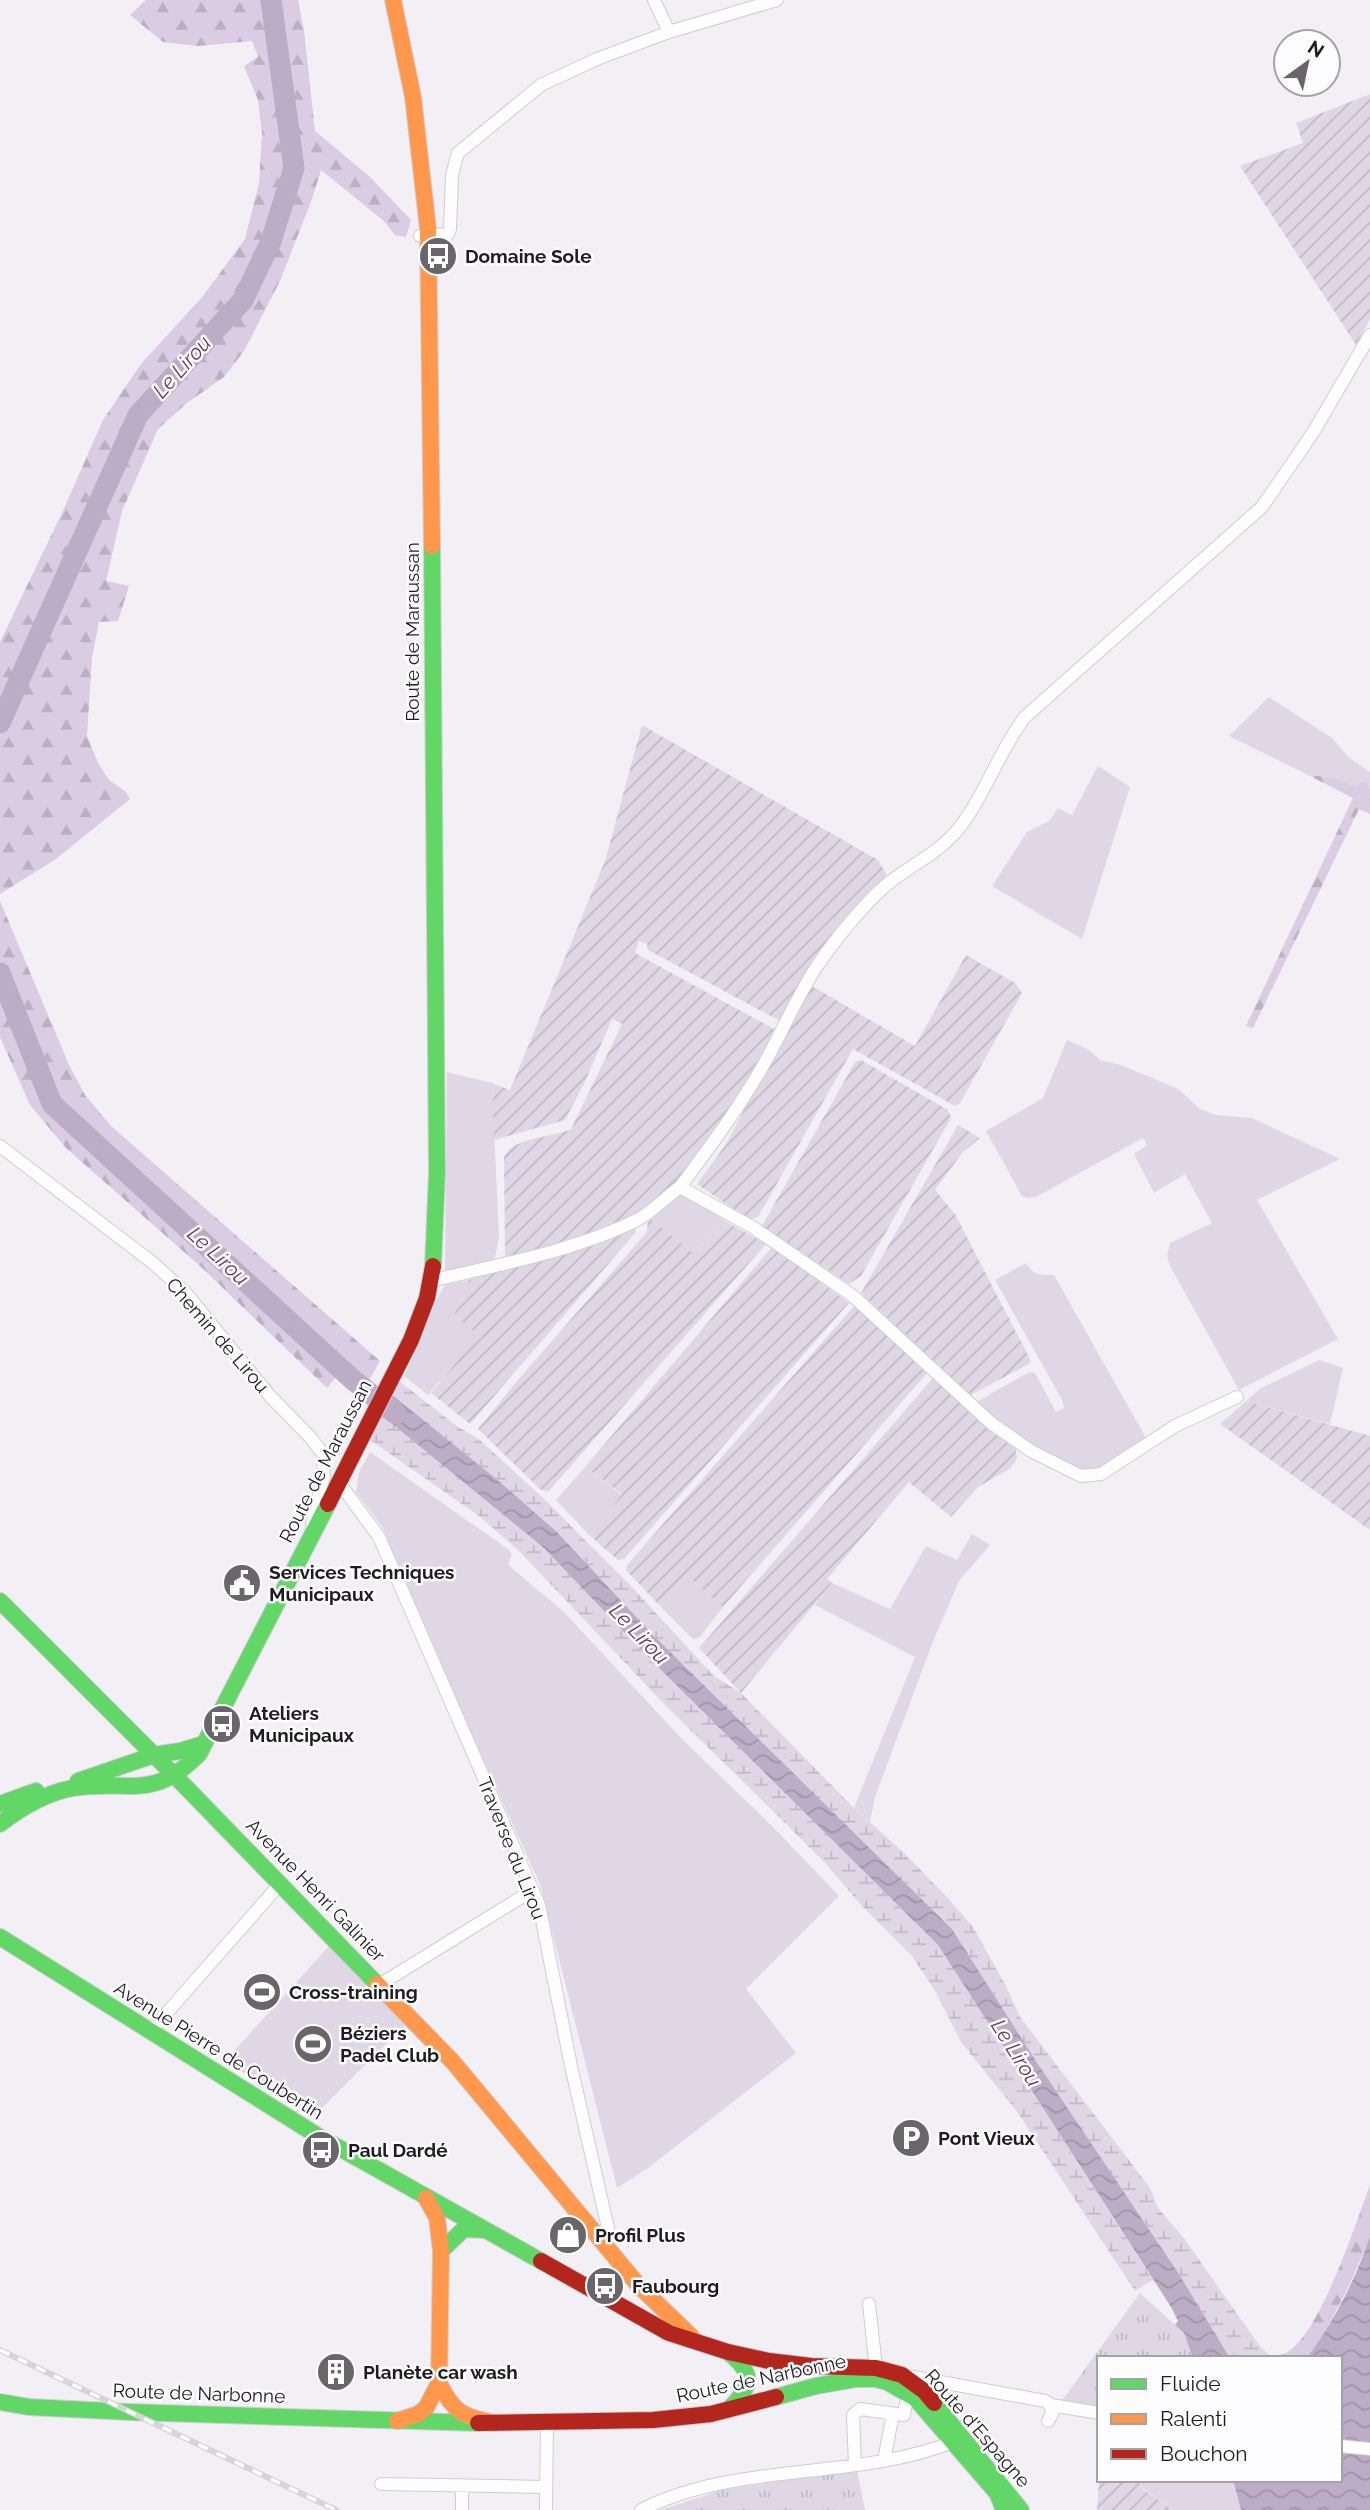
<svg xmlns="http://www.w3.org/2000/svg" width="1370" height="2510" font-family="Raleway,sans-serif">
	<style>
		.grass { fill: #e0d7e6 }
		.forest { fill: url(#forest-firs) }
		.wetland { fill: url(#wetland-marsh) }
		.park { fill: url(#park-tufts) }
		.garden { fill: url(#garden-furrows) }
		.water { fill: url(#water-waves) }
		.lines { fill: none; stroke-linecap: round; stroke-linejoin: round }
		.river { stroke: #bcacc6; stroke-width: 21 }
		.street-casing { stroke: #d0cdd2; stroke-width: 14 }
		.fast-casing { stroke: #d0cdd2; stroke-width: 18 }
		.slow-casing { stroke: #d0cdd2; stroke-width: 18 }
		.jam-casing { stroke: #d0cdd2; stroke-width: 18 }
		.street { stroke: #fdfdfe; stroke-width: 12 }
		.fast { stroke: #63d668; stroke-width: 16 }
		.slow { stroke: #ff974d; stroke-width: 16 }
		.jam { stroke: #b3261e; stroke-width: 16 }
		.rail-casing { stroke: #d5d4d6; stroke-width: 6 }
		.rail { stroke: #fdfcfe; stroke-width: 3.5; stroke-dasharray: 10; stroke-linecap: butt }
		.labels { text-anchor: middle; stroke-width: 5; stroke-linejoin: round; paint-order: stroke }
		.poi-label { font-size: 19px; font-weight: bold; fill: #1e1c20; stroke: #fdfcfe; text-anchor: start }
		.street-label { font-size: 19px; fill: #1e1c20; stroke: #fdfcfe }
		.water-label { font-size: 21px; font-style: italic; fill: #5c3d6d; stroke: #fdfcfe }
	</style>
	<defs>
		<pattern id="forest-firs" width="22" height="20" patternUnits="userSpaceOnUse" patternTransform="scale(1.75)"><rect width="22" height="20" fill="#dacce3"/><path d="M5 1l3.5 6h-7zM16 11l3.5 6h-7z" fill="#bbafc2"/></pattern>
		<pattern id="wetland-marsh" width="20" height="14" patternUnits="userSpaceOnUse" patternTransform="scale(1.75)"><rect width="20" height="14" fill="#e0d7e6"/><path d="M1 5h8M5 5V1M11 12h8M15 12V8" fill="none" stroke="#c0b8c5"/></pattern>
		<pattern id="park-tufts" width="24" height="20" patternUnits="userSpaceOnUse" patternTransform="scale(1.75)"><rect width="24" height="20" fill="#e0d7e6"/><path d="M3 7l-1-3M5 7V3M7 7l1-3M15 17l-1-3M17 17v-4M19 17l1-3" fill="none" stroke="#c0b8c5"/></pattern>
		<pattern id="garden-furrows" width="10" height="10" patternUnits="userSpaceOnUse" patternTransform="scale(1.75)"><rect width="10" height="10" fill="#e0d7e6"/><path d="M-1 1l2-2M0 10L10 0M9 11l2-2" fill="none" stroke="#c0b8c5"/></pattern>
		<pattern id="water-waves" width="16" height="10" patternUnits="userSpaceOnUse" patternTransform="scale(1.75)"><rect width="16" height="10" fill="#bcacc6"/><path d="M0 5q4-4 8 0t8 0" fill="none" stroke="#a193aa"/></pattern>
	</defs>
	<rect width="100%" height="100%" fill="#f2eff5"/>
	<path class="grass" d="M1269,697L1332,738L1349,758L1370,772V789L1366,782L1355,786L1331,777L1308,775L1229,736Z
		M1098,766L1130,787L1082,939L992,886L1027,832L1049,821L1058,808L1072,815Z
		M1067,1040L1089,1050L1100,1060L1121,1065L1178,1089L1200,1109L1216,1115L1252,1118L1340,1159L1257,1200L1338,1339L1239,1390L1170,1266L1167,1256L1170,1243L1212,1223L1185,1174L1154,1193L1134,1154L1147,1145L1143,1138L1036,1197L1028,1198L1022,1196L986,1131L1043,1098Z
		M447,1072L492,1083L499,1238L494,1262L445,1272Z
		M678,1195L696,1200L725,1221L693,1253L648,1217Z
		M1026,1263C1032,1275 1041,1275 1054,1275L1146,1438L1089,1477L1026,1445L975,1403L1029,1372L1035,1373L1056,1412L1064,1408L1062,1400L995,1280Z
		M469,1280L454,1315L480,1335L428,1395L404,1376C418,1346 428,1313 445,1285Z
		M1319,1360L1343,1368L1330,1424L1246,1401L1261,1388Z
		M370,1452L509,1550L512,1555L508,1565L563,1611L681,1738L775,1829L839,1896L746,1989L796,2053L648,2168L617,2188L540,1884L414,1607L383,1528L356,1492L359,1472Z
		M585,1467L622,1495L590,1536L556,1500Z
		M972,1534L990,1545L959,1581L932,1644L875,1797L870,1822L854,1808L915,1657L815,1605L832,1583L890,1609L926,1546L957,1560Z
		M687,1576L723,1607L699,1638L693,1639L660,1606Z
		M330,1945L407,2023L313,2117L225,2061Z
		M1137,2480H1233L1241,2510H1174L1144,2489Z"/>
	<path class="forest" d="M146,0H265L294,161L298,159L274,0H298L304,31L315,131L370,177L411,220L406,237L395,235L384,221L321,170L312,199L280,281L244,351L224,377L187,403L158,429L122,511L106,581L129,586L118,621L99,622L92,657L87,736L98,763L109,780L125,791L130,799L56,859L0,894V642L62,513L103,420L141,364L203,296L245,239L259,183L262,133L258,100L244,66L258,57L252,41L198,46L163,42L130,15Z
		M1308,775L1331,777L1355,786L1361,782H1366L1370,789V814L1359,809L1253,1028L1246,1026L1353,798Z
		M0,901L69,1065L85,1095L111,1126L380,1361L367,1384L348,1370L230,1262L223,1270L336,1377L327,1388L201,1267L66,1148L30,1105L0,1037Z
		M1370,2185V2236L1368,2243L1346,2292L1320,2341L1307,2358H1266L1269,2355C1273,2355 1276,2356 1280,2355C1316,2349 1357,2219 1370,2185Z"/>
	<path class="wetland" d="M399,1381L457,1426L480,1440L545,1500L629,1584L714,1676L741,1693L854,1808L901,1850L945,1895L973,1927L1005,1984L1020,2017L1150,2188L1158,2208L1183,2237L1259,2345L1269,2355L1266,2358H1230L1179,2274L1036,2061L952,1929L654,1636L557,1532L500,1482L391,1394Z
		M379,1413L544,1548L641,1650L938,1945L1153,2280L1135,2291L1018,2113L961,2042L935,1991L912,1956L861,1905L827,1865L782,1820L665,1705L520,1552L479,1516L370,1440Z"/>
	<path class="park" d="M1140,2293L1184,2333L1193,2358H1099V2407L1061,2402Z
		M857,2470L865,2510H660L725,2489Z"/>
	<path class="garden" d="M1370,94V319L1356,345L1240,166L1303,143L1296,123Z
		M642,725L878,860L887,875L856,906L829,941L780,1021L648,950L647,944L639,941L635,953L774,1029L772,1035L744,1092L683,1176L656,1201L634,1215L615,1224L550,1249L505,1259L504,1157C512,1137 552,1138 571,1129L622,1024L612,1019L584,1084L565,1120L494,1140L492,1083L510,1090L605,861Z
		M966,955L1015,983L1022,993L960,1103L955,1106L853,1049L758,1217L751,1219L744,1216L697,1184L726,1144L810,985L915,1046Z
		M861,1060L948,1110L951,1118L861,1276L849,1284L762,1226L855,1062Z
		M958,1125L980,1138L962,1153L935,1190L955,1214L1031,1361L1029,1364L969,1396L861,1293Z
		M648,1217L693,1253L725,1221L766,1244L548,1492L540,1489L478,1429L517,1381L647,1232Z
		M635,1226L636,1232L470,1424L431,1393L479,1335L454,1315L469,1280Z
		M772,1247L849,1303L624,1559L618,1560L590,1536L622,1494L585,1467Z
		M854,1306L888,1334L927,1373L723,1607L687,1576L660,1606L626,1570L627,1565Z
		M933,1378L1015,1446L1017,1458L1011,1468L978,1487L951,1517L909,1482L827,1579L832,1583L741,1693L699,1648Z
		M1246,1401L1370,1436V1530L1220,1424Z
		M1099,2480H1137L1144,2490L1174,2510H1097Z"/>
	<path class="water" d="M390,1393L500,1482L557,1532L654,1636L952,1929L1036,2061L1179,2274L1230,2358H1193L1184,2333L1175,2325L1178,2321L1171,2307L938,1945L641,1650L544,1548L379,1413Z
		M1370,2236V2510H1241L1233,2480H1340V2358H1307C1334,2321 1356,2279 1370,2236Z"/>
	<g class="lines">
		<path class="river" d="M0,723L138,415L243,300L271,241L294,168L271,0
			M0,973L52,1104L352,1379L396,1414"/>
		<defs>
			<path id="street" d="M654,0L669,32
				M420,236L448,234L450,229L452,175L458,153L541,85L597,59L669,32L777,0
				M0,1146L153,1263L185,1292L270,1396L310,1437L323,1454L324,1475L312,1524
				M680,1187C709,1148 737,1111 761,1069C780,1037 797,996 817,966C834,941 866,901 890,882C911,865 935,855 954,834C982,803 998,752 1025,717L1262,507L1314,431L1370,335
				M430,1281C498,1265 574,1251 637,1220C652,1212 666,1197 680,1187L754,1228L853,1296L991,1423L1031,1451L1081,1476L1101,1474L1175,1426L1237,1397
				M338,1481L379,1537L539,1905L571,2066L608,2228L598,2236
				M379,1985L533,1890
				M150,2032L280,1884
				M869,2304L876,2368
				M908,2376L1045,2401L1051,2405L1099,2413
				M1048,2421L1052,2414L1051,2405
				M1340,2446L1370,2449
				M884,2460L893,2414
				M855,2465L853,2415L860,2409L904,2415L908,2392
				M381,2484L546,2487
				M462,2485V2510
				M546,2510L547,2420
				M641,2510C738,2461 854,2481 953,2442"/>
			<path id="fast" d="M432,546L437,1173L433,1266
				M0,1601L176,1777L377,1984
				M78,1781L154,1755L180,1751L203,1744
				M0,1804L36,1791
				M0,1824C22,1807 45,1793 73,1788C130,1779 152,1802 199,1754L328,1504
				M0,1937L318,2136L541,2261
				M441,2251L464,2229L484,2230
				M728,2352C754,2373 753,2385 730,2408
				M776,2397L816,2386L856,2379H876L887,2382L915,2398L997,2493L1004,2510
				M0,2402L29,2407L129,2412L478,2423
				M934,2403L1021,2510"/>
			<path id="slow" d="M393,0L413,97L428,229L432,546
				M377,1984L453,2062L639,2286L691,2336
				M439,2383C454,2413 463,2417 495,2423
				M397,2421L418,2414L426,2408L439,2383L441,2251L437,2218L426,2198"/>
			<path id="jam" d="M328,1504L411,1340L427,1298L433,1266
				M541,2261L669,2333L728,2352L769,2361L811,2366L876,2368L902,2375L924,2391L934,2403
				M478,2423L653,2420L711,2414L776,2397"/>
		</defs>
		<use href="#street" class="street-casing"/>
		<use href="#fast" class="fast-casing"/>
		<use href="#slow" class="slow-casing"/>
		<use href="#jam" class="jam-casing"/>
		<use href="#street" class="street"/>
		<use href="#fast" class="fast"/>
		<use href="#slow" class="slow"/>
		<use href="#jam" class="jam"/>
		<defs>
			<path id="rail" d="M0,2350L336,2510"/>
		</defs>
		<use href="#rail" class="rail-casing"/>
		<use href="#rail" class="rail"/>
	</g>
	<defs>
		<symbol id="bus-disc" viewBox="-11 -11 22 22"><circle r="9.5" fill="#68666b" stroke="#fdfcfe"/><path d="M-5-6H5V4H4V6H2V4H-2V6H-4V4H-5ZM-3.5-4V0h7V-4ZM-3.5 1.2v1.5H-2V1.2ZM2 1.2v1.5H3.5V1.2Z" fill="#fff"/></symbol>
		<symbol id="civic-disc" viewBox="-11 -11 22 22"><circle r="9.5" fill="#68666b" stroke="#fdfcfe"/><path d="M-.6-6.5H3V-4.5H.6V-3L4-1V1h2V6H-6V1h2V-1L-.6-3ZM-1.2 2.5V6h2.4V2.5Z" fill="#fff"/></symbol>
		<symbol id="stadium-disc" viewBox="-11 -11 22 22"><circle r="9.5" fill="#68666b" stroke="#fdfcfe"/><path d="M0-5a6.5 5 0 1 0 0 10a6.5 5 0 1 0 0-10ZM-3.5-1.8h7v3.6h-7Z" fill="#fff"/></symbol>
		<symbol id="parking-disc" viewBox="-11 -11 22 22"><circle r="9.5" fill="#68666b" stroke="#fdfcfe"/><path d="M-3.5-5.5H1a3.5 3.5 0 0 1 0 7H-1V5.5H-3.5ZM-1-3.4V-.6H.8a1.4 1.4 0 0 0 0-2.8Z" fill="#fff"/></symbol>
		<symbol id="shop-disc" viewBox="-11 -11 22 22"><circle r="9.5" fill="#68666b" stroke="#fdfcfe"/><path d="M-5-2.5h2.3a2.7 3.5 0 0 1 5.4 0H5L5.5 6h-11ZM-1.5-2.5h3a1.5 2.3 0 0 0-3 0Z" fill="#fff"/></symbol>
		<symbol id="building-disc" viewBox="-11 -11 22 22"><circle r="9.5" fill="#68666b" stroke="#fdfcfe"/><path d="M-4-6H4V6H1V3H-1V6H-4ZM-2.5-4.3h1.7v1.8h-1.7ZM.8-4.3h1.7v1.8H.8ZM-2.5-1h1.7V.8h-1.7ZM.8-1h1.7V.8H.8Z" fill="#fff"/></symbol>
	</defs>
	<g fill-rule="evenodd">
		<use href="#bus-disc" x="416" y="234" width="44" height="44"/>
		<use href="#civic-disc" x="220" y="1561" width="44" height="44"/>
		<use href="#bus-disc" x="200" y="1702" width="44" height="44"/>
		<use href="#stadium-disc" x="240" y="1970" width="44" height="44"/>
		<use href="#stadium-disc" x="291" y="2022" width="44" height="44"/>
		<use href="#parking-disc" x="889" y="2116" width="44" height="44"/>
		<use href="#bus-disc" x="299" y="2128" width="44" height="44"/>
		<use href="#shop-disc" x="546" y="2213" width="44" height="44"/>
		<use href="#bus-disc" x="583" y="2264" width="44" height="44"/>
		<use href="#building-disc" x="314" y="2350" width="44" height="44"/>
	</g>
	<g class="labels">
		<g class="poi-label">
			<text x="465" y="263">Domaine Sole</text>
			<text x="269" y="1579">Services Techniques<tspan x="269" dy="22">Municipaux</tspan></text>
			<text x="249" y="1720">Ateliers<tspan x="249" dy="22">Municipaux</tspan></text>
			<text x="289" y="1999">Cross-training</text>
			<text x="340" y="2040">Béziers<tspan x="340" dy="22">Padel Club</tspan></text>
			<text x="938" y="2145">Pont Vieux</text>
			<text x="348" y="2157">Paul Dardé</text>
			<text x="595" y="2242">Profil Plus</text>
			<text x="632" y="2293">Faubourg</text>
			<text x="363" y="2379">Planète car wash</text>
		</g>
		<g class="street-label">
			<text transform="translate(412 632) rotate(-90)" y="7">Route de Maraussan</text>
			<text transform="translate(218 1335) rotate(49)" y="7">Chemin de Lirou</text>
			<text transform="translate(325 1461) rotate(-63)" y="7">Route de Maraussan</text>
			<text transform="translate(512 1848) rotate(68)" y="7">Traverse du Lirou</text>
			<text transform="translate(316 1890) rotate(46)" y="7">Avenue Henri Galinier</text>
			<text transform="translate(219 2050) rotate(32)" y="7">Avenue Pierre de Coubertin</text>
			<text transform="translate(761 2378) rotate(-12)" y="7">Route de Narbonne</text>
			<text transform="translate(199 2393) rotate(2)" y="7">Route de Narbonne</text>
			<text transform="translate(978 2428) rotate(49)" y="7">Route d'Espagne</text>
		</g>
		<g class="water-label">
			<text transform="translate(182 367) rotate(-48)" y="7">Le Lirou</text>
			<text transform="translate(218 1256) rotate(43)" y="7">Le Lirou</text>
			<text transform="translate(639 1634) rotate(46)" y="7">Le Lirou</text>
			<text transform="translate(1016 2053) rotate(58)" y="7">Le Lirou</text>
		</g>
	</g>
	<rect x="1097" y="2356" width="245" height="126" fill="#fdfcfe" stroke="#a4a2a5" stroke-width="2"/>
	<rect x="1111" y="2379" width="35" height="10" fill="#63d668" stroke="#a4a2a5" stroke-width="2"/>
	<text x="1160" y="2391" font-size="21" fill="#1e1c20">Fluide</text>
	<rect x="1111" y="2414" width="35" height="10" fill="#ff974d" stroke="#a4a2a5" stroke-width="2"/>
	<text x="1160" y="2426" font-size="21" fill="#1e1c20">Ralenti</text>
	<rect x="1111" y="2449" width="35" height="10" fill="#b3261e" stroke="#a4a2a5" stroke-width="2"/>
	<text x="1160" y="2461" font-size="21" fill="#1e1c20">Bouchon</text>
	<g transform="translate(1307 63) rotate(33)"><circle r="33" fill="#fdfcfe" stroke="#a4a2a5" stroke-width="2"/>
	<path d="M0-5L12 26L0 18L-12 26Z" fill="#68666b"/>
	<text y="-10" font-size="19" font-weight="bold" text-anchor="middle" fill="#1e1c20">N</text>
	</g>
</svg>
